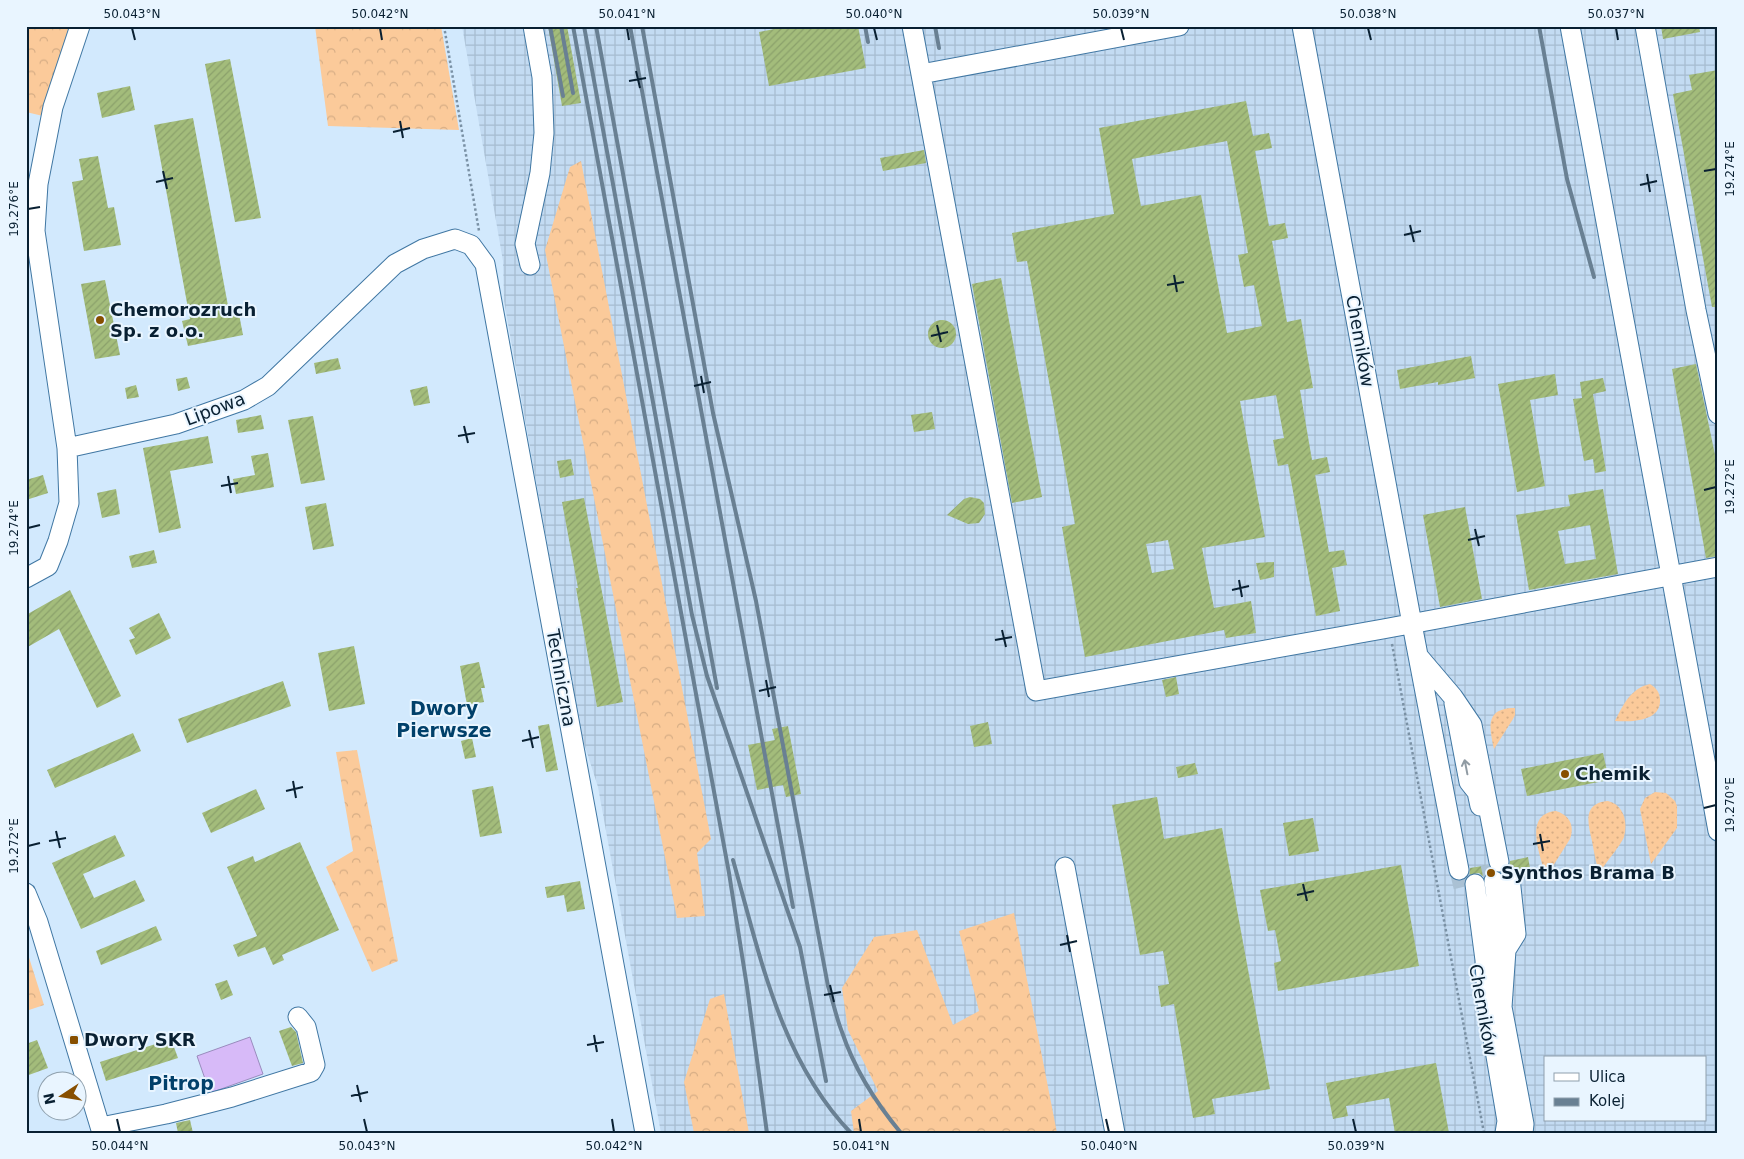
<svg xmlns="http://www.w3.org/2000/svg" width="1744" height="1159" font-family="'DejaVu Sans',sans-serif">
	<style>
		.industrial { fill: url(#industrial-grid); fill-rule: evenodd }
		.grass { fill: url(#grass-dots) }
		.forest { fill: url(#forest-crowns) }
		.water { fill: #d7baf8; stroke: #998cbd }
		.building { fill: url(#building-hatch); fill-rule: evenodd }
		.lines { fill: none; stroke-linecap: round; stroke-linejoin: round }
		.minor-tunnel { stroke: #aac1d4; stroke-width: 19; stroke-dasharray: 19 9; stroke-linecap: butt }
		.minor-casing { stroke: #4077a3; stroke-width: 21 }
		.path { stroke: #7a91a5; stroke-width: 2.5; stroke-dasharray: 2.5 2.5; stroke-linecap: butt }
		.minor { stroke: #fff; stroke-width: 19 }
		.rail { stroke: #698093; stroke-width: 4 }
		.oneway { stroke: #909ba3 }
		.ticks { fill: none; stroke: #092032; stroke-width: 2 }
		.poi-dot { fill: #874f00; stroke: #e9f5ff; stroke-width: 2 }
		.labels { text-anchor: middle; stroke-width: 4; stroke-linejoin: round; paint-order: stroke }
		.poi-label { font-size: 18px; font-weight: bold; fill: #092032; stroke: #e9f5ff; text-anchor: start }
		.street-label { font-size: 18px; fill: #092032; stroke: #e9f5ff }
		.neighbourhood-label { font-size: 19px; font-weight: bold; fill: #01406a; stroke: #e9f5ff }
		.neatline { fill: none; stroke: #092032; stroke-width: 2 }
		.ticks-label { font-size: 12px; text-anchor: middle; fill: #092032 }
	</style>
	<defs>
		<pattern id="industrial-grid" width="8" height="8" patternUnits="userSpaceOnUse" patternTransform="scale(1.25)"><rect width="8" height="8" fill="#c3dbf2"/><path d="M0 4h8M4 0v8" fill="none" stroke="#a6bcd0"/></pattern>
		<pattern id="grass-dots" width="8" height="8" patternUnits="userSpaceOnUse" patternTransform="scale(1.25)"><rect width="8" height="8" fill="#fbca9a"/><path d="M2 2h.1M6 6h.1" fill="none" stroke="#d6ad85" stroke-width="1.8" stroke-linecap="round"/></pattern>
		<pattern id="forest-crowns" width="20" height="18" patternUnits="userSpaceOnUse" patternTransform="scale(1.25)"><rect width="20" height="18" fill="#fbca9a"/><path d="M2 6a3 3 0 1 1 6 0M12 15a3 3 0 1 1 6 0" fill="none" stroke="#d6ad85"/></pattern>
		<pattern id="building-hatch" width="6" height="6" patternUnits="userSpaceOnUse" patternTransform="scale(1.25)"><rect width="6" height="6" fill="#a3bc7b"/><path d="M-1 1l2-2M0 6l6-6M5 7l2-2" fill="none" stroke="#8ba16b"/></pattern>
	</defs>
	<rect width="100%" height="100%" fill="#d2e9fd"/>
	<path class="industrial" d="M462,26H1718V1133H661L598,787L581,734L504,301L503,261ZM1545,1058H1705V1120H1545Z"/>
	<path class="grass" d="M1650,684C1656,688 1660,692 1660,700C1661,722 1630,722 1615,721C1623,705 1631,688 1650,684Z
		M1515,708V715L1513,719L1494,749C1489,727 1485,708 1515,708Z
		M1655,792L1666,793L1675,801L1677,806V828L1651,864L1640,809L1645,798Z
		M1608,801C1624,805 1628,822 1624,837C1621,845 1604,865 1599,873C1596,863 1594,852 1592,841C1588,824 1582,803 1608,801Z
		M1556,811C1569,815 1575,825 1570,839L1546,877C1541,857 1522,814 1556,811Z"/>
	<path class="forest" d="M26,26H69L43,116L26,112Z
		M315,26H441L459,130L328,126Z
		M581,161L711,839L697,853L705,916L677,918L545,250L570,167Z
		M357,750L398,961L372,972L326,867L353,851L336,752Z
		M1014,913L1057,1133H854L851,1111L878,1091L848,1030L842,988L874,937L917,930L953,1025L979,1011L959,931Z
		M26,948L44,1005L26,1011Z
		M724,994L749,1133H694L684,1082L710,999Z"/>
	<path class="water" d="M250,1037L263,1074L210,1093L197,1056Z"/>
	<path class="building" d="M548,26H567L581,103L562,106Z
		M778,26H858L866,68L769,86L759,32L779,28Z
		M1661,26H1699L1700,32L1663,39Z
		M230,59L261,218L235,222L205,64Z
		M1718,70V307H1712L1673,94L1692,90L1689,75Z
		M130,86L135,110L102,118L97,93Z
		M1246,101L1253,136L1269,133L1272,148L1255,151L1269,226L1285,223L1288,238L1272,241L1287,322L1301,319L1313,388L1300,390L1312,460L1327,457L1330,472L1315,475L1329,552L1344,550L1347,565L1332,568L1340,611L1316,616L1288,464L1278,466L1273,440L1284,438L1276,395L1240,401L1265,537L1202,548L1214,608L1251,601L1256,633L1226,638L1224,630L1085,657L1062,527L1075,524L1027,261L1017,262L1012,233L1114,214L1099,128ZM1227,141L1248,253L1238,255L1244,287L1254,285L1262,326L1227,333L1201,195L1141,206L1132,159ZM1168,540L1174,569L1152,573L1146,544Z
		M193,118L229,311L238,309L243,335L188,346L182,321L190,319L154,125Z
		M924,150L926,163L883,171L880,158Z
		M98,156L108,208L114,207L121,245L84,251L72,182L83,180L79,159Z
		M1001,278L1042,497L1012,503L972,284Z
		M105,280L120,355L95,359L81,284Z
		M928 334a14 14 0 1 1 28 0a14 14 0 1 1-28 0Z
		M1471,356L1475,378L1438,385V382L1400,389L1397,370Z
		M338,358L341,369L316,374L314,363Z
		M1696,364L1718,469V556L1706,558L1672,369Z
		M1555,374L1558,395L1530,400L1545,486L1517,492L1498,384Z
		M187,377L190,388L178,391L176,379Z
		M1603,378L1606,391L1593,394L1606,471L1595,473L1593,459L1584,461L1573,399L1582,398L1580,382Z
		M136,385L139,397L127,399L125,388Z
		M427,386L430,403L414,406L410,390Z
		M932,412L935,429L914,432L911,415Z
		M261,415L264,429L238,433L236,420Z
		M313,416L325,480L301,484L288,420Z
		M208,436L213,463L170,471L181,528L159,533L143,448Z
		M268,453L274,487L236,494L233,479L255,475L251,456Z
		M571,459L574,475L560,478L557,461Z
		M43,475L48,493L26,500V480Z
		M116,489L120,514L102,518L97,493Z
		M1603,489L1618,574L1529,590L1516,515L1570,506L1568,495ZM1590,525L1596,559L1565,564L1558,531Z
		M970,497L980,499L984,503L985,514L979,523L968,524L947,515L964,499Z
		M584,498L623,702L597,707L576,588H578L562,502Z
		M326,503L334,546L313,550L305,507Z
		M1465,507L1482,599L1440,607L1423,515Z
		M154,550L157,563L132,568L129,556Z
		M1274,562V577L1260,580L1256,563Z
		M70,590L121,696L97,708L59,629L26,648V615Z
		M159,613L171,638L136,655L129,640L135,638L129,628Z
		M354,646L365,704L329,711L318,653Z
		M479,662L485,688H481L484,702L467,705L460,666Z
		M1176,677L1179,694L1166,697L1162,680Z
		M283,681L291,706L187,743L178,719Z
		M988,722L992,744L974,747L970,726Z
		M549,724L558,770L546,772L538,726Z
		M788,726L801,794L786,797L783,785L757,790L748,745L775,740L772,729Z
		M133,733L141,751L55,788L47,770Z
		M472,738L476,757L465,759L461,741Z
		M1603,753L1609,780L1527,796L1521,769Z
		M1195,763L1198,774L1178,778L1176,767Z
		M493,786L502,833L480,837L472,790Z
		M256,789L265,809L211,833L202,813Z
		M1157,797L1164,839L1222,828L1270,1089L1212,1099L1215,1114L1193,1118L1174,1004L1161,1007L1158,986L1169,984L1163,951L1140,955L1112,805Z
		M1313,818L1319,851L1289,856L1283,823Z
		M115,835L125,856L83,874L94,898L135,880L145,901L81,929L52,863Z
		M300,842L339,930L282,955L284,960L273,965L265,947L238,957L233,945L257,936L227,867L253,856L255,862Z
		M1528,857L1531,874L1521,876L1515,868L1509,867L1510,861Z
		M1401,865L1419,966L1278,991L1274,963L1281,961L1275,930L1268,931L1260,890Z
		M1488,865L1492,870L1487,872L1484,877L1479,873L1469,875L1470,868Z
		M580,881L585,909L567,912L564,895L547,898L545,887Z
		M156,926L162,940L101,965L96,951Z
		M227,980L233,995L221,1000L215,984Z
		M291,1027L296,1032L303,1063L292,1066L279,1031Z
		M171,1039L178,1058L106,1081L100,1062Z
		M37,1040L48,1068L26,1076V1044Z
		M1436,1063L1449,1133H1395L1389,1098L1346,1106L1348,1116L1333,1119L1326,1083Z
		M190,1120L193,1133H178L176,1123Z"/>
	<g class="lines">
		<path class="minor-tunnel" d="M1490,864L1494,881
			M1459,870L1463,887"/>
		<defs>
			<path id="minor" d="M912,26L1036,691L1383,629L1718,567
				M1302,26L1412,624L1459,870
				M1570,26L1718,831
				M1645,26L1696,310L1718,414
				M921,74L1179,26
				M530,265L525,244L540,173L544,133L542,77L533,26
				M67,448L35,231L38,184L53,107L80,26
				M26,578L48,566L58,541L69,503L67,448L176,424L244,400L268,386L395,264L423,249L455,239L471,245L485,264L645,1133
				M1419,657L1453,697L1472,725L1499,862
				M1454,703L1469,782L1477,792L1480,806
				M1065,867L1115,1133
				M1510,878L1516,934L1506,950L1502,1007L1524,1124L1523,1133
				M1494,881C1498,908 1498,936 1496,964
				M1475,884L1485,960L1487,1003L1507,1121L1505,1133
				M26,893L38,922L102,1133
				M101,1127L166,1114L232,1097L311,1072L315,1065L306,1027L298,1017"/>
		</defs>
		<use href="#minor" class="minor-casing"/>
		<path class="path" d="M444,26L479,231
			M1392,644L1484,1133"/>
		<use href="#minor" class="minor"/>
		<path class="rail" d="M550,26L563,96
			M561,26L573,93
			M573,26L729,873L747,987L767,1133
			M584,26L692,615L707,676L800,947L826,1081
			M596,26L717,688
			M630,26L793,907
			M642,26L713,413L756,601L828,986C833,1001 836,1017 842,1032C854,1068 876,1103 901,1133
			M865,26L868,42
			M935,26L939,48
			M1539,26L1567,179L1594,277
			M733,860C760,955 780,1059 851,1133"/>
	</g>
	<defs><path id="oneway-shaft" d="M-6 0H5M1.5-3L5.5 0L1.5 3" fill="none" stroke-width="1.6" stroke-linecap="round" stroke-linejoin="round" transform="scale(1.25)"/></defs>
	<use class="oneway" href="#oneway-shaft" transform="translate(1466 767) rotate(-101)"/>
	<path class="ticks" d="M132,28L135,40M380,28L382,40M627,28L629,40M874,28L877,40M1121,28L1124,40M1368,28L1371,40M1616,28L1618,40M636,71L640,88M629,81L646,78M400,121L403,138M393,132L410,128M163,171L167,189M1704,171L1716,169M1647,174L1650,192M156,182L173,178M1640,185L1657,181M28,209L40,207M1410,225L1414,242M1404,235L1421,231M1174,275L1177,292M1167,285L1184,282M937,325L941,342M931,336L948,332M701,376L704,393M694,386L711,382M464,426L468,443M458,436L475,433M228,476L231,493M221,486L238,483M1704,490L1716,487M28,528L40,525M1475,529L1479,546M1468,540L1485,536M1239,580L1242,597M1232,590L1249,586M1002,630L1006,647M995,640L1012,637M766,680L769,697M759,691L776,687M529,730L533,748M522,741L539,737M293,781L296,798M286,791L303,787M1704,808L1716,805M56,831L60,848M1540,834L1543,851M49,841L66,838M1533,844L1550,841M28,846L40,843M1303,884L1307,901M1297,895L1314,891M1067,935L1070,952M1060,945L1077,941M830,985L834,1002M824,995L841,992M594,1035L597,1052M587,1045L604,1042M357,1085L361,1102M351,1096L368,1092M117,1119L120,1132M364,1119L367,1132M612,1119L614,1132M859,1119L861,1132M1106,1119L1109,1132M1353,1119L1356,1132"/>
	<g class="poi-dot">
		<circle cx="100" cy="320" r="5"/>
		<circle cx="1565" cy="774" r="5"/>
		<circle cx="1491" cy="873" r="5"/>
		<rect x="69" y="1035" width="10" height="10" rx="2.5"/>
	</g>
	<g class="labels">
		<g class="poi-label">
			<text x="110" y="316">Chemorozruch<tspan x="110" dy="21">Sp. z o.o.</tspan></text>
			<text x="1575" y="780">Chemik</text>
			<text x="1501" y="879">Synthos Brama B</text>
			<text x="84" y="1046">Dwory SKR</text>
		</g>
		<g class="street-label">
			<text transform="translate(1360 341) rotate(80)" y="6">Chemików</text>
			<text transform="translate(215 409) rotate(-21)" y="6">Lipowa</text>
			<text transform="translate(561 678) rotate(80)" y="6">Techniczna</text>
			<text transform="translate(1483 1010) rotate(80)" y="6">Chemików</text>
		</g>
		<g class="neighbourhood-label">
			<text x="444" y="715">Dwory<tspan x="444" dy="22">Pierwsze</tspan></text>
			<text x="181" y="1090">Pitrop</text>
		</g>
	</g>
	<rect width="1744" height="1159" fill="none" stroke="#e9f5ff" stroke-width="55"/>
	<rect x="1544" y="1056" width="162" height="65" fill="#e9f5ff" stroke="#8fa0ad"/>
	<rect x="1554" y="1073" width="25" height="8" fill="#ffffff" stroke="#8fa0ad"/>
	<text x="1589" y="1082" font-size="15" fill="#092032">Ulica</text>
	<rect x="1554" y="1098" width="25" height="8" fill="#698093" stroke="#8fa0ad"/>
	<text x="1589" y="1106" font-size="15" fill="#092032">Kolej</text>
	<g transform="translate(62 1096) rotate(258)"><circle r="24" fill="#e9f5ff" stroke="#8fa0ad"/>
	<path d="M0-4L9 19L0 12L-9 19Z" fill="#874f00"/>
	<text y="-8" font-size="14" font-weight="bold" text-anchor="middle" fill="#092032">N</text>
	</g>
	<rect x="28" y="28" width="1688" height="1104" class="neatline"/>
	<g class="ticks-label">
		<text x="132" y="18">50.043°N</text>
		<text x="380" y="18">50.042°N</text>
		<text x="627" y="18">50.041°N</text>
		<text x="874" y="18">50.040°N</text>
		<text x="1121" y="18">50.039°N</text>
		<text x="1368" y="18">50.038°N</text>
		<text x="1616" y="18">50.037°N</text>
		<text transform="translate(1730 169) rotate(-90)" y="4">19.274°E</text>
		<text transform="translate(14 209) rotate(-90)" y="4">19.276°E</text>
		<text transform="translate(1730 487) rotate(-90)" y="4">19.272°E</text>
		<text transform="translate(14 528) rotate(-90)" y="4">19.274°E</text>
		<text transform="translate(1730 805) rotate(-90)" y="4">19.270°E</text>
		<text transform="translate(14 846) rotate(-90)" y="4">19.272°E</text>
		<text x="120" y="1150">50.044°N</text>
		<text x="367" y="1150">50.043°N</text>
		<text x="614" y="1150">50.042°N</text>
		<text x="861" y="1150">50.041°N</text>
		<text x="1109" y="1150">50.040°N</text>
		<text x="1356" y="1150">50.039°N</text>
	</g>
</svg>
